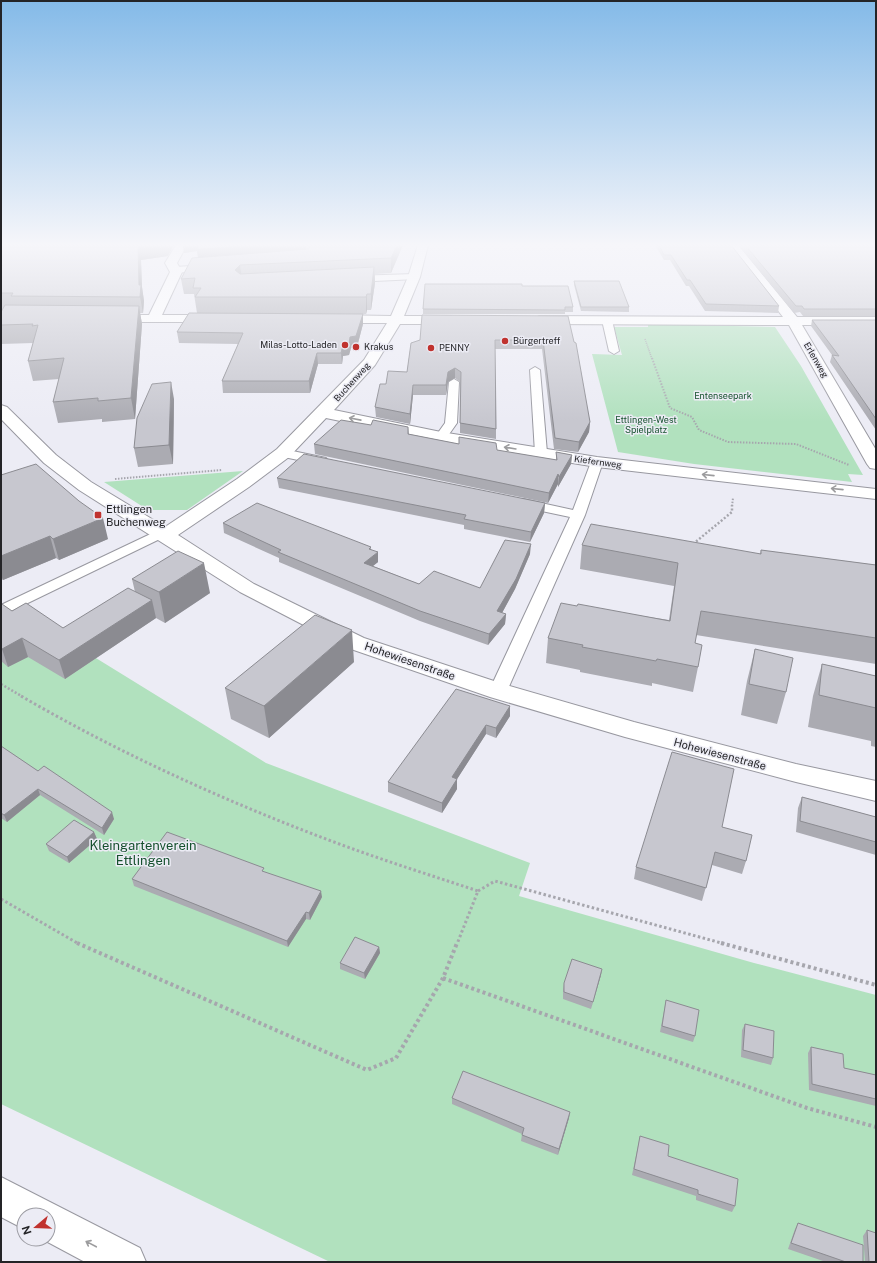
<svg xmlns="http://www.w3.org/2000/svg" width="877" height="1263" font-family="'Public Sans',sans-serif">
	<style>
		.green { fill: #b1e1be }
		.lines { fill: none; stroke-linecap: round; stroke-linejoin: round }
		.service-casing { stroke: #9898a0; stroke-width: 2 }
		.minor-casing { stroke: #9898a0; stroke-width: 2 }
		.motorway-casing { stroke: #9898a0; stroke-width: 2 }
		.path-far4 { stroke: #a6a6ad; stroke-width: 1.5; stroke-dasharray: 1 1; stroke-linecap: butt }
		.path-far3 { stroke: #a6a6ad; stroke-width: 2; stroke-dasharray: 1.5 1.5; stroke-linecap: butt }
		.path-far2 { stroke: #a6a6ad; stroke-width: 2.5; stroke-dasharray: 2 2; stroke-linecap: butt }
		.path-far1 { stroke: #a6a6ad; stroke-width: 3; stroke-dasharray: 2.5 2.5; stroke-linecap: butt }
		.path { stroke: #a6a6ad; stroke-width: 4; stroke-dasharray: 3 3; stroke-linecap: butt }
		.service { fill: #fff; fill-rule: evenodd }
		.minor { fill: #fff; fill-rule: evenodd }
		.motorway { fill: #fff; fill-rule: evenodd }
		.wall { fill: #ababb2 }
		.shaded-wall { fill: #8b8b91 }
		.building { fill: #c7c7cf; stroke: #8b8b91 }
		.oneway { stroke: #9c9c9e }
		.poi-dot { fill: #c0322e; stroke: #ececf5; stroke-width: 1.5 }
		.labels { text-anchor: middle; stroke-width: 3; stroke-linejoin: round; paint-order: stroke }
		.far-poi-label { font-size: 9px; fill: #242427; stroke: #ececf5; text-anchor: start }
		.far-street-label { font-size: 9px; fill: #242427; stroke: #ececf5 }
		.far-park-label { font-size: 9px; fill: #16512e; stroke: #ececf5 }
		.poi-label { font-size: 11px; fill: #242427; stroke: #ececf5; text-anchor: start }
		.street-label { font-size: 11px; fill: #242427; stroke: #ececf5 }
		.near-park-label { font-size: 13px; fill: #16512e; stroke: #ececf5 }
	</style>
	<rect width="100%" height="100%" fill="#ececf5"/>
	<path class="green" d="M648,324L775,327L801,366L863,475L848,474L852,482L694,464L618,452L592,354L622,355L614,327H648Z
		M243,471L187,510H148L104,482Z
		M18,610L266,763L530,863L519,896L754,963L876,995V1262H330L1,1104V618Z"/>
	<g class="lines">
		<defs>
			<path id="service" d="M207,265L211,268L210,270L175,273L171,270L175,267Z
				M414,274L417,275V279L353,282L349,279L353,276Z
				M607,317L612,320L619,351L614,354L609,351L602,320Z
				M535,367L540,370L547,453L541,457L535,453L530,370Z
				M454,379L459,382L457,423L445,440L441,441L435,437L445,423L449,382Z
				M283,449L326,458L328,461L322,465L279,456L277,453L279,450Z
				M597,458L603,462L585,515L507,691L504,695L498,697L492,695L489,691L570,517L518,506L516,503L518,500L523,499L573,510L591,462Z
				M161,529L166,530L168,533L166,536L1,616V605Z"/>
			<path id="minor" d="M176,245H187L177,263L182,272L162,315H215L222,319L220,322H106L104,319L106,316L111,315H149L170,272L165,263Z
				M418,245H428L420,277L404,316H451L458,320L451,324H400L375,365L334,410L441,432L597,457L876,489V499L597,467L441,442L326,418L289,457L249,487L178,535L254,584L364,638L506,685L634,722L796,764L876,781V801L796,782L625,737L490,697L348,648L240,592L79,490L44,463L1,419V405L7,407L56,455L91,482L165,527L237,479L277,449L364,360L387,323H333L326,319L333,315L391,316L408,277Z
				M727,245H738L797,317H876V325H802L876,450V469L870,468L867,464L789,325L539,324L532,320L539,316L783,317Z"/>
			<path id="motorway" d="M1,1177L140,1248L146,1262H85L42,1239H48V1215H24V1229L1,1217Z"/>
		</defs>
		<use href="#service" class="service-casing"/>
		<use href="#minor" class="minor-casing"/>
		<use href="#motorway" class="motorway-casing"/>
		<path class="path-far4" d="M645,339L652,359"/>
		<path class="path-far3" d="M652,358L670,408L692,417L699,430L728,442L796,444L849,465
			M115,479L222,470
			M732,506L733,498"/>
		<path class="path-far2" d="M693,544L732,512V505
			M1,684L23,697"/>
		<path class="path-far1" d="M21,696C121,754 227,802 334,842C382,860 430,875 478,891L457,944
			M478,891L495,881L725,944
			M1,899L79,944"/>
		<path class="path" d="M77,943L367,1070L396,1058L443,978L457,943
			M721,943L876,985
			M443,978L807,1108L876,1127"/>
		<use href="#service" class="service"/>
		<use href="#minor" class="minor"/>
		<use href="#motorway" class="motorway"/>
	</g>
	<path class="wall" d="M1,245L168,256L141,260L142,287L144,301L143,313H140L142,324L135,419L102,422V419L58,423L53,402L59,379L33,381L28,361L33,343L1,344V312L3,309H1Z
		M183,245H403L391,273L375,274V283L371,310H367L366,314H343H363V324L357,347L351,348L349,355L343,356L342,364H318L310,393H223L222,381L238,344L179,343L177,332L197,313L194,294H184L181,279L198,257L197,251L184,253Z
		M655,245H731L779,306L778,313L705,311L689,286H686L670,260H664Z
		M739,245H876V316H803L800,312L794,313Z
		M574,281L629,307V312L581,311L574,285Z
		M522,286L573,307V312H565V314H423V309Z
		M568,316L590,422L589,432L578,452L554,449L542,349H495L496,429V439L460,433V382L455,378L448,382L446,395H413L410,424L376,417L375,407L386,384L407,372L411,343Z
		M812,320H876V430L830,362L832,355L811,326Z
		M174,399L173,464L138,467L134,448Z
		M371,425L408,427L409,434L459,444L556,460V452L572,455L571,464L558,487V484L548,503L315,454L314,444Z
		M1,475L108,539L59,560L56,558L3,580L1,579Z
		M277,478L545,503L544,513L530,542L464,529V525L279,488Z
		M223,523L371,547V549L378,562L373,566L419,584L480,588L530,554L515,589L502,613L506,614L505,624L488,645L420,621L279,562V558L224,533Z
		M582,545L760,554L761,550L876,565V664L696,635L695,643L698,667L693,692L652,683V686L580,672V670L546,663L548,638L577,606L669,620L674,586L580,569Z
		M132,579L210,593L165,623L156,618L65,679L28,657L8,667L1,661V604L12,611L63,628L135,592Z
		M755,649L786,692L777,724L741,715L747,681Z
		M354,662L269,738L231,719L225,688Z
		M822,664L876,676V747L871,746V741L808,727L813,696Z
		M510,706V716L496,738L486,734L457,779V789L442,813L388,792V782Z
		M1,746L38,771L114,819L104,835L40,795L7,822L1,818Z
		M802,797L876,817V855L796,832L798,808Z
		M722,827L746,861L742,874L712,865L702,901L634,879L636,867Z
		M94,832L97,839L69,863L49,851L46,844Z
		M265,872L322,897L310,920L306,919L288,947L134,886L132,879Z
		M379,947L380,953L365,979L340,969V963Z
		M601,975L591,1009L563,999V990L564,983Z
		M666,1000L695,1036L693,1042L660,1032Z
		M745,1024L773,1058L771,1065L741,1057L742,1030Z
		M811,1047L844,1068L876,1075V1106L809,1090L808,1053Z
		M452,1098L569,1118L558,1155L521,1141L522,1134L452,1104Z
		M640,1136L735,1206L732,1212L696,1200V1196L632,1175Z
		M798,1223L863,1262H826L788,1249L795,1229Z
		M867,1230L876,1262H865L863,1236Z"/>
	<path class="shaded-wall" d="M138,245H174L168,256L141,260L142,287L144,301L143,313L140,297L139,285Z
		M183,245H306L307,256L199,264L197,251L184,253Z
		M397,245H403L391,273V258Z
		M240,265L242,280L235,270Z
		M374,267L375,283L371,310V294Z
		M367,294V310L366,314V297Z
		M139,306L142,324L135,419L131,398Z
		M363,314V324L357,347L351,348L349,355L343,356L342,364L341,353L343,345L350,337Z
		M317,353L318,364L310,393L309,381Z
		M455,368V378L448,382L446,395V385L448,372Z
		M171,382L174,399L173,464L169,445Z
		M413,385V395L410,424V414Z
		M590,422L589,432L578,452L579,442Z
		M572,455L571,464L558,487L559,477Z
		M558,474V484L548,503L549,493Z
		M545,503L544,513L530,542L531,532Z
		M103,518L108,539L59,560L53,539Z
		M50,536L56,558L3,580L1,575V556Z
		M531,544L530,554L515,589L497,622V611Z
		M378,552V562L364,573V563Z
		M204,563L210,593L165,623L159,592Z
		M152,600L156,618L65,679L59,660Z
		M506,614L505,624L488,645L489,634Z
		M352,630L354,662L269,738L264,706Z
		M22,638L28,657L8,667L2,649Z
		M510,706V716L496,738V728Z
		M486,725V734L452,787V777Z
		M457,779V789L442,813V803Z
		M38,789L40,795L7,822L4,815Z
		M112,812L114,819L104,835L102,828Z
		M94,832L97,839L69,863L67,857Z
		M321,891L322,897L310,920L309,913Z
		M306,912V919L288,947L287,941Z
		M379,947L380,953L365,979L364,973Z
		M602,969L601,975L591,1009L593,1002Z
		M570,1112L569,1118L558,1155L559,1149Z"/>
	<path class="building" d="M1,245H139H138L139,285H141L140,297L11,296L13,293H1V266H2L1,264Z
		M199,245H257L197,249Z
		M310,245H397L391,258L240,265L235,270L240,274L374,267L371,294H367L366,297H195L201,288H193L195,278L181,279L192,258L309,249Z
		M659,245H731L779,306L706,304L690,280H687L671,255H664Z
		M745,245H876V309H804L802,306H796Z
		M574,281H619L629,307H581Z
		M425,284H522V286H568L573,307H565V310L423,309Z
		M5,305L139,306L131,398L98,401V398L53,402L64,358L28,361L38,325L32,326L33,324L1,325V312Z
		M189,313L363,314L356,336L350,337L349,344L343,345L341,353H317L309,381H222L243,333L177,332Z
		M422,315L568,316L574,342L576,343L590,422L579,442L555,438L543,340H495L496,429L460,423L461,372L455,368L448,372L446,385H413L410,414L375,407L380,384H386L388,371L407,372L411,343L420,340Z
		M812,320H876V419L832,355L839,356Z
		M171,382L169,445L134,448L137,418L152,384Z
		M341,420L371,425L373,420L408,427V434L459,444V437L496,443L497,450L557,460L556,452L572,455L559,477L558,474L549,493L314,444Z
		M304,454L545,503L531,532L464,519L466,515L277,478Z
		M36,464L79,501L103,518L53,539L50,536L1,556V475Z
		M257,503L371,547L369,549L378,552L364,563L419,584L434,571L480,588L505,540L531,544L516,579L497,611L506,614L489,634L420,611L278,552L281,550L223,523Z
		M591,524L761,554V550L876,565V638L701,611L695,643L702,645L698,667L657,659L656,661L582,647L583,645L548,638L561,603L577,606L578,604L670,621L678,563L582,545Z
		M178,551L204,563L159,592L132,579Z
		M128,588L152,600L59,660L22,638L2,649L1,648V604H2L12,611L26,603L63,628Z
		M315,615L352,630L264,706L225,688Z
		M755,649L793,658L786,692L749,684Z
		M822,664L876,676V708L819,695Z
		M456,689L510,706L496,728L486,725L452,777L457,779L442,803L388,782Z
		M1,746L38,771L44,766L112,812L102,828L38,789L4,815L1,813Z
		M672,752L734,769L722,827L752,835L746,861L715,852L706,888L636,867Z
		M802,797L876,817V842L800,821Z
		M74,820L94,832L67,857L46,844Z
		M167,832L264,868L262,871L321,891L309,913L306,912L287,941L132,879Z
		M355,937L379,947L364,973L340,963Z
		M572,959L602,969L593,1002L564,992V983Z
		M666,1000L699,1010L695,1036L662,1026Z
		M745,1024L774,1031L773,1058L743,1050Z
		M811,1047L843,1054L844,1068L876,1075V1099L812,1084Z
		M463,1071L570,1112L559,1149L522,1135L524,1128L452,1098Z
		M640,1136L669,1145L668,1156L738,1179L735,1206L698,1194V1190L634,1169Z
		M798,1223L863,1245V1262H846L791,1243Z
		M867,1230L876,1233V1262H869Z"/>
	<defs><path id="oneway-shaft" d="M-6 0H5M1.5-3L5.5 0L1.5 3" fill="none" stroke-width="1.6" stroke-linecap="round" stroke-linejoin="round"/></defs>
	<g class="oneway">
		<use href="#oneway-shaft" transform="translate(355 419) rotate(-169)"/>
		<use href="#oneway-shaft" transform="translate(510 448) rotate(-171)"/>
		<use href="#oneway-shaft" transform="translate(708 475) rotate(-174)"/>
		<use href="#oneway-shaft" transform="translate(837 489) rotate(-174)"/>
		<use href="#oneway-shaft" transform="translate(91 1244) rotate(-152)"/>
	</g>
	<linearGradient id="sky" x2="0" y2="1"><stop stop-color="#84bae8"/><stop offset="0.58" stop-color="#f6f6fa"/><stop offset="1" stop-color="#f6f6fa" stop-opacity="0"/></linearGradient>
	<rect width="877" height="422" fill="url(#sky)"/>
	<g class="poi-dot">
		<circle cx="505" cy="341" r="4"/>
		<circle cx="345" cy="345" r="4"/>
		<circle cx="356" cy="347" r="4"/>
		<circle cx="431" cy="348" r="4"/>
		<rect x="94" y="511" width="8" height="8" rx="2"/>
	</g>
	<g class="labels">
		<g class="far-poi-label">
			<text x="513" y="344">Bürgertreff</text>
			<text x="337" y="348" text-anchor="end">Milas-Lotto-Laden</text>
			<text x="364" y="350">Krakus</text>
			<text x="439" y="351">PENNY</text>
		</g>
		<g class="far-street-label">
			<text transform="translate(816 360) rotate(60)" y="3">Erlenweg</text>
			<text transform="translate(352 382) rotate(-48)" y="3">Buchenweg</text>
			<text transform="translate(598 462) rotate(8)" y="3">Kiefernweg</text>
		</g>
		<g class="far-park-label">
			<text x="723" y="399">Entenseepark</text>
			<text x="646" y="423">Ettlingen-West<tspan x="646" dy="10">Spielplatz</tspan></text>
		</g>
		<g class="poi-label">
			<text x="106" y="513">Ettlingen<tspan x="106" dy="13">Buchenweg</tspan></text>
		</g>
		<g class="street-label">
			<text transform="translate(410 661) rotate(19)" y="4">Hohewiesenstraße</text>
			<text transform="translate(720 754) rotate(15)" y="4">Hohewiesenstraße</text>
		</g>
		<g class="near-park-label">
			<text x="143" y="850">Kleingartenverein<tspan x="143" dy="15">Ettlingen</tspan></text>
		</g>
	</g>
	<rect width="877" height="1263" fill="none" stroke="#242427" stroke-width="4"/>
	<g transform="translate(36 1227) rotate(251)"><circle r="19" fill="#ececf5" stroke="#9c9ca3"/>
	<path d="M0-3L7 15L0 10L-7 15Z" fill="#c0322e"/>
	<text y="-6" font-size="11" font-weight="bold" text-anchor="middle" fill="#242427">N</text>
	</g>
</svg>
